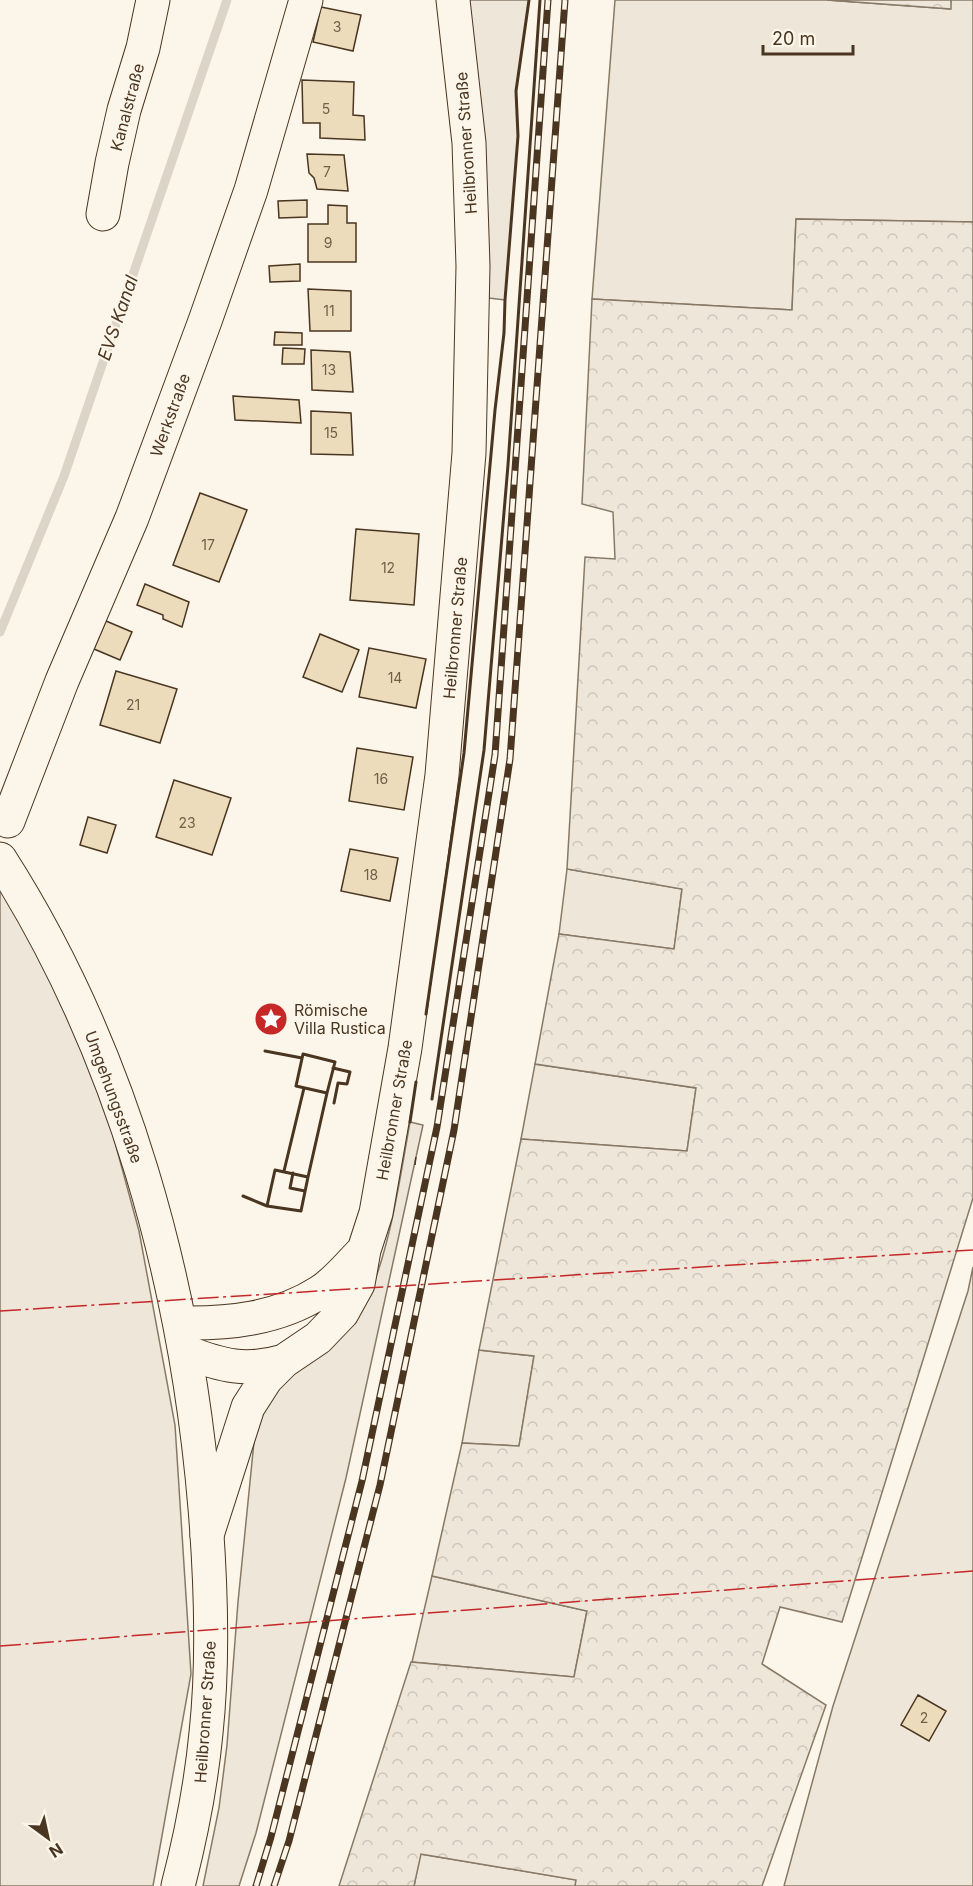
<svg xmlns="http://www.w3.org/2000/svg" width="973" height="1886" font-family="Inter,sans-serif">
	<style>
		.green { fill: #ede6d9; stroke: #887966; stroke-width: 1.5 }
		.forest { fill: url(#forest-crowns); stroke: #887966; stroke-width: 1.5 }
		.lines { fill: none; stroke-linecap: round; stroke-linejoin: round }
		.stream { stroke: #dcd4c6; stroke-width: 9 }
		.building { fill: #ecdcbc; stroke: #4a3520; stroke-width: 1.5 }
		.minor-casing { stroke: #4a3520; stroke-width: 35 }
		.major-casing { stroke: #4a3520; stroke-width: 35 }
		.minor { stroke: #fbf6e9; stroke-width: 33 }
		.major { stroke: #fbf6e9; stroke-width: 33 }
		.rail-casing { stroke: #4a3520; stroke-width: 7 }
		.rail { stroke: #fbf6e9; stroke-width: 4.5; stroke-dasharray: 14; stroke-linecap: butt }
		.fence { stroke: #4a3520; stroke-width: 1.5; stroke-dasharray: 8 3; stroke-linecap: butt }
		.wall { stroke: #4a3520; stroke-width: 3 }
		.power { stroke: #c62828; stroke-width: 1.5; stroke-dasharray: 21 4.5 3 4.5; stroke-linecap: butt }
		.labels { text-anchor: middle; stroke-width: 4.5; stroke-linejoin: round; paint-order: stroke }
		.number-label { font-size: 14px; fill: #725f47 }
		.street-label { font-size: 16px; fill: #4a3520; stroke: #fbf6e9 }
		.poi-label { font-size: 16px; fill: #4a3520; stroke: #fbf6e9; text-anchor: start }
		.water-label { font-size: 18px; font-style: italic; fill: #4a3520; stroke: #fbf6e9 }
	</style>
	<defs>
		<pattern id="forest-crowns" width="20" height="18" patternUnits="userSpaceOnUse" patternTransform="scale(1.5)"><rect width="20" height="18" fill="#ede6d9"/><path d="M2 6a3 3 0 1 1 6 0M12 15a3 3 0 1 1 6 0" fill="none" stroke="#cdc6ba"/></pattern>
	</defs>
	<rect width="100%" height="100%" fill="#fbf6e9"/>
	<path class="green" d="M466,0H529L516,91L518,136L505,300L489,298Z
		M615,0H827L950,9L951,0H973V222L796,219L792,310L592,299Z
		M567,869L682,889L674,949L559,934Z
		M0,872L84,1051L113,1135L139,1231L175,1425L191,1674L153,1886H0Z
		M535,1064L696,1088L687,1151L521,1139Z
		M410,1122L423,1125L346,1478L256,1833L239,1886H203L219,1808L227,1745L238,1602L254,1442L263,1414L278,1389L371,1291C392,1237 400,1178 410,1122Z
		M973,1267V1886H784L833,1706L968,1291Z
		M479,1350L534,1356L519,1446L462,1443Z
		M432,1576L587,1611L574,1677L412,1662Z
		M420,1854L577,1880L575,1886H414Z"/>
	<path class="forest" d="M827,0H951V9Z
		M796,219L973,222V1198L842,1622L780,1607L762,1664L826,1705L762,1886H575L576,1880L421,1854L414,1886H339L411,1662L574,1677L587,1611L432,1576L462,1443L519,1446L534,1356L479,1350L521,1139L687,1151L696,1088L535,1064L559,934L674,949L682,889L567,869L585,557L615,559L613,512L582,504L592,299L792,310Z"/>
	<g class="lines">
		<path class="stream" d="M0,632L64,476L227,0"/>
	</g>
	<path class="building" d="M321,7L361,15L353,51L313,42Z
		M302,80L354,82L353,115L364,116L365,140L320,138V123H303Z
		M307,154L344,155L348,191L317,189L314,178L309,173Z
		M307,200V217L279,218L278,201Z
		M328,205L347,206V223H356V262H308V224H328Z
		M300,264V281L270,282L269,266Z
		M308,289L351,291V331H310Z
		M275,332L302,333V345H274Z
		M283,348L305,349L304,364H282Z
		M311,350L350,352L353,392L312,390Z
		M233,396L299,400L301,423L235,420Z
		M311,411L351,413L353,455L311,454Z
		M200,493L247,510L219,582L173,565Z
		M356,529L419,534L414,605L350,600Z
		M145,584L189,602L182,627L163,619V615L137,605Z
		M106,621L132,632L120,660L94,649Z
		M320,634L359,650L342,692L303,677Z
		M369,648L426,659L416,708L359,697Z
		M116,671L177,689L160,743L100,725Z
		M357,748L413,757L404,810L349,801Z
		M174,780L231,798L212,855L156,837Z
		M88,817L116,825L107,853L80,845Z
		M350,849L398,858L390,901L341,891Z
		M918,1695L946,1711L929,1741L901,1725Z"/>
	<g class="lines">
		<defs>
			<path id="minor" d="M103,214L112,163L124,110L143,48L153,0
				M8,821L62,681L132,518L205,321L251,190L306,0
				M180,1323C228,1324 278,1319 320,1292C336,1282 350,1264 364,1250
				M186,1352C222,1366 246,1372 284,1361
				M207,1535L248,1407L266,1379L284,1361L318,1338L342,1313L358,1284L364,1250L376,1213L405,1048L442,775L469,453L473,266L469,143L453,0"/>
			<path id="major" d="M0,859C123,1051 186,1282 205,1508C211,1582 214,1659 206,1733C201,1785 191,1836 178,1886"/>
		</defs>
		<use href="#minor" class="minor-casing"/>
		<use href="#major" class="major-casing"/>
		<use href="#minor" class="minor"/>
		<use href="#major" class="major"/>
		<defs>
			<path id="rail" d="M256,1886L271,1837L362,1481L437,1127L495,755L548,0
				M274,1886L289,1841L380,1485L454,1130L510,759L565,0"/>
		</defs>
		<use href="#rail" class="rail-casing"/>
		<use href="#rail" class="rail"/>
		<path class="fence" d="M415,1165L416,1156"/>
		<path class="wall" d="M426,1014L464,753L495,410L504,333L505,300L518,136L516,91L529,0
			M265,1051L302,1058
			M303,1054L335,1062L327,1093L296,1086Z
			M333,1068L350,1072L347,1084L338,1083L334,1103
			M432,1099L484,750L508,465L540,0
			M410,1122L416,1082
			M275,1170L308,1177L301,1211L267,1206Z
			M284,1171L304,1088
			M293,1173L290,1188L305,1191
			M308,1177L327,1093
			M243,1196L267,1206"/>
		<path class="power" d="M0,1311L973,1250
			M0,1646L973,1571"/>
	</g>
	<defs>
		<symbol id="sight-disc" viewBox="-11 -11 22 22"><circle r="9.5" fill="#c62828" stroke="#fbf6e9"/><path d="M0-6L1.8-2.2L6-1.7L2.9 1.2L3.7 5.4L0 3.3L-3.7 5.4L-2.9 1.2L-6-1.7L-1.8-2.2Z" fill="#fff"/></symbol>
	</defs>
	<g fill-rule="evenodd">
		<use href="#sight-disc" x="252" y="1000" width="38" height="38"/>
	</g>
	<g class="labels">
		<g class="number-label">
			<text x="337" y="32">3</text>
			<text x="326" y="114">5</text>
			<text x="327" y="177">7</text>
			<text x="328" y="248">9</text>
			<text x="329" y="316">11</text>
			<text x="329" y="375">13</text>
			<text x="331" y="438">15</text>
			<text x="208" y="550">17</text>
			<text x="388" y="573">12</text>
			<text x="395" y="683">14</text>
			<text x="133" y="710">21</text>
			<text x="381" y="784">16</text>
			<text x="187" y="828">23</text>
			<text x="371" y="880">18</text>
			<text x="924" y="1723">2</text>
		</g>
		<g class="street-label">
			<text transform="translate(127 107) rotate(-75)" y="6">Kanalstraße</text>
			<text transform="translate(466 143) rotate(-94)" y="6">Heilbronner Straße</text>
			<text transform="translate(170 415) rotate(-70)" y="6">Werkstraße</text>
			<text transform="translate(455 628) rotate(-85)" y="6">Heilbronner Straße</text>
			<text transform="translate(114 1097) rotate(70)" y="6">Umgehungsstraße</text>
			<text transform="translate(394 1110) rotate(-80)" y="6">Heilbronner Straße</text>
			<text transform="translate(205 1712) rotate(-86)" y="6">Heilbronner Straße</text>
		</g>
		<g class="poi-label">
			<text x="294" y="1016">Römische<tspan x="294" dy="18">Villa Rustica</tspan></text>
		</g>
		<g class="water-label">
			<text transform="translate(118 318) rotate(-71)" y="6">EVS Kanal</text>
		</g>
	</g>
	<g transform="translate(48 1838) rotate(147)" stroke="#fbf6e9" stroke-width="4.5" paint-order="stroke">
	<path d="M0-4.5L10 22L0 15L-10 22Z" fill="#4a3520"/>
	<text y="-9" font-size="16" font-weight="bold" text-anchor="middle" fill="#4a3520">N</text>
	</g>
	<path d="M763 45v9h90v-9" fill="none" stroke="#4a3520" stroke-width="3"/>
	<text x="772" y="45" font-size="18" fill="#4a3520" stroke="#fbf6e9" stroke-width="4.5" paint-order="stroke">20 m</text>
</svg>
